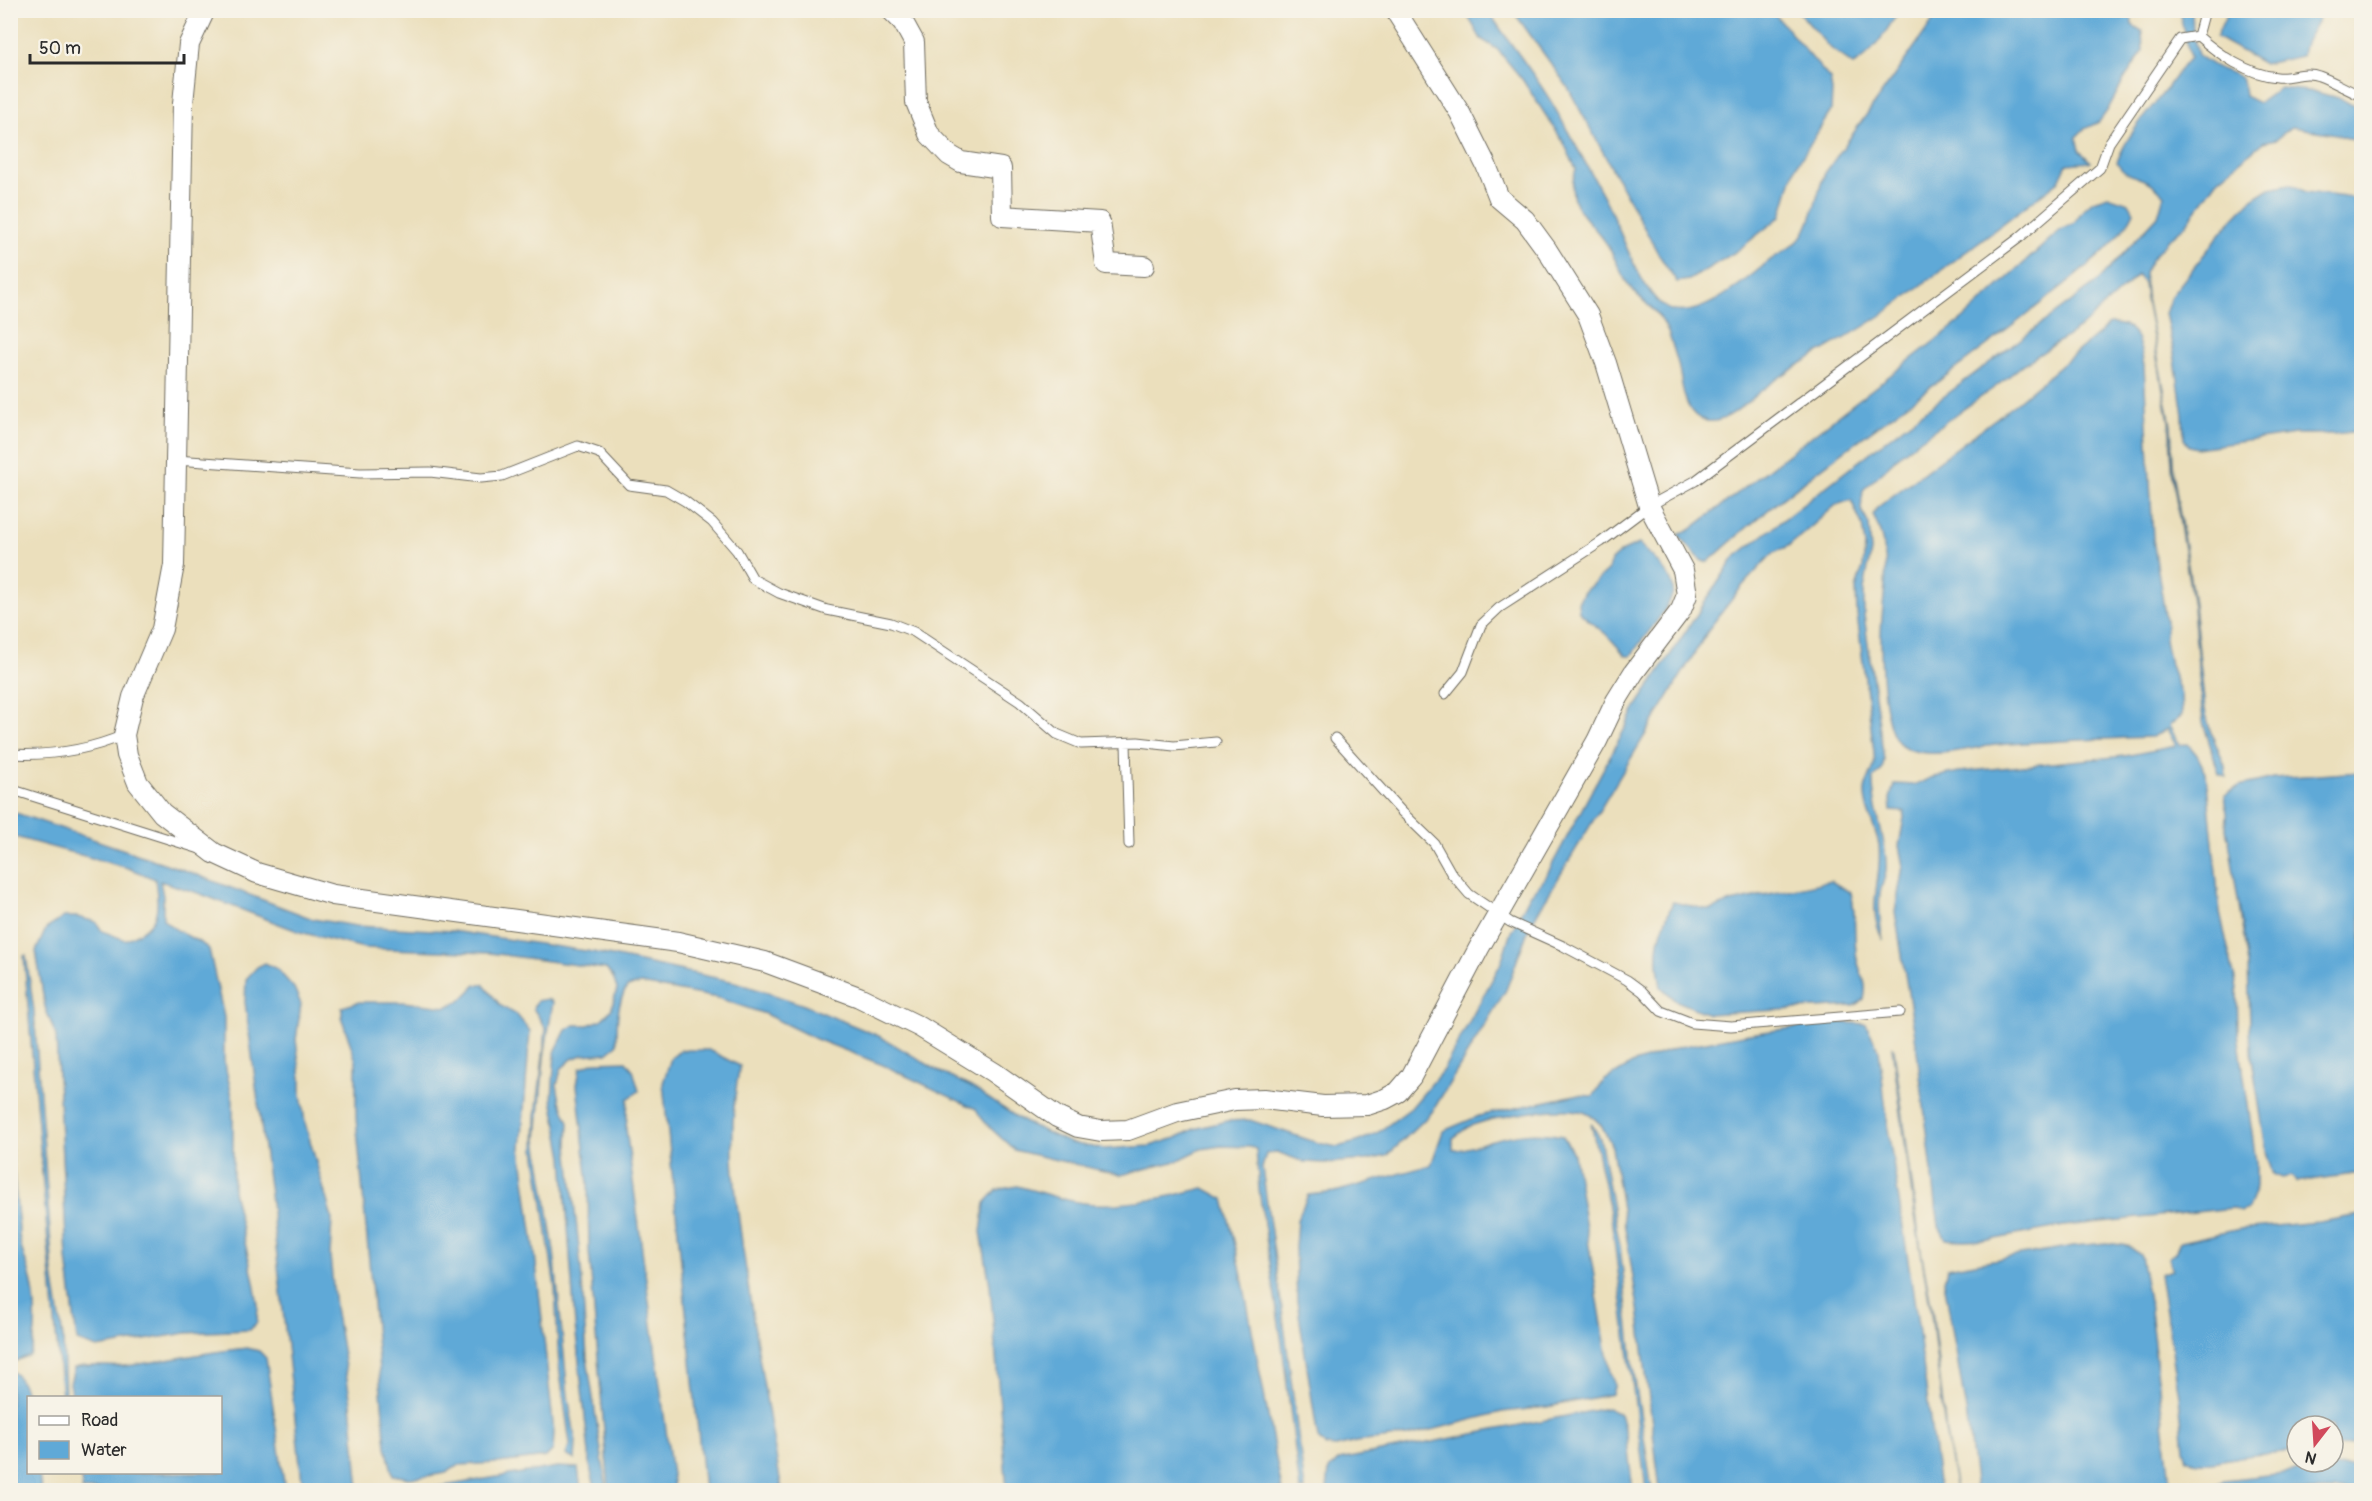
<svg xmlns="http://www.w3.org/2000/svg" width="2372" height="1501" font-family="Pangolin,sans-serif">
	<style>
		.water { fill: #5fa9d7; stroke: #456a81; stroke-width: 1.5 }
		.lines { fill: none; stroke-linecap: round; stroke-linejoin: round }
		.lane-casing { stroke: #6e6a5e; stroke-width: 11 }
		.street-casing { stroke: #6e6a5e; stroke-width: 22 }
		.lane { stroke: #fff; stroke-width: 9 }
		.street { stroke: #fff; stroke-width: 20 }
	</style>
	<rect width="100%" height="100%" fill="#f7f3e8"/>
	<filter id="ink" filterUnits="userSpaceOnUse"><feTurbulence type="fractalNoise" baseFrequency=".0167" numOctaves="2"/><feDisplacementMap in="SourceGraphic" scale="12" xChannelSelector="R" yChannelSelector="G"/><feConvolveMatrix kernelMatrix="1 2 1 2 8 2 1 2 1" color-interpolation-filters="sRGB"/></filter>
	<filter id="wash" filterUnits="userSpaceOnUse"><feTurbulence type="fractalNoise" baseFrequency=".008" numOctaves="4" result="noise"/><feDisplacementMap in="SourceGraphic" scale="24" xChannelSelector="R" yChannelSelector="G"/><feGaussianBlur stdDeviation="1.35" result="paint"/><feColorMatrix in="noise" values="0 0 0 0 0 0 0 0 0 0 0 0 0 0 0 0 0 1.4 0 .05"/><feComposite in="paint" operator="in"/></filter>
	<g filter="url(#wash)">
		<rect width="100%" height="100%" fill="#ebdfbc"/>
		<path class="water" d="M2114,10L2122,18L2131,12L2132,25L2142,31L2143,52L2125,78L2107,111L2099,122L2084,129L2076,137L2079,150L2091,162L2067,164L2059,181L1889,310C1844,342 1793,363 1751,399C1740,408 1723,424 1707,421C1681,416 1683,380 1677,360C1672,344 1668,326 1657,314C1647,303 1634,294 1626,281C1618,268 1613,252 1604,240C1597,230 1577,211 1574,200C1571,190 1573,178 1576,169L1564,143L1522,79L1497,49L1481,39L1465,11H1488C1508,41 1531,69 1550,100C1569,132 1587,166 1605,199C1620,227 1638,287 1663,306C1693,328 1747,279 1769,261C1779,254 1791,248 1799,240C1812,227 1817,191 1825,173L1940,11Z
			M1513,11H1772L1830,79L1832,91L1831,111L1795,168L1781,216L1737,251L1689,280L1677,282L1659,255L1567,86Z
			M1798,11H1899C1886,31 1874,53 1853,65L1828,46Z
			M2179,11H2192L2193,35L2198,55C2206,60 2214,67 2223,70C2241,76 2243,75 2245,96L2259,103L2280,88L2316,92L2341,99L2361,110V143L2336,134L2292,127L2276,139L2263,142L2217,181L2185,226L2165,243L2151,260L2144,272L2147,303L2171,425L2174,477L2194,604L2205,710L2210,730L2225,766L2226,777L2219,774L2203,722L2193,607L2173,479L2169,421L2146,300L2144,284L2138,275L2080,328L2024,364L1998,385L1921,439L1901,454L1863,490L1861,509L1869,525L1871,551L1864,590V615L1884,760L1882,770L1873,779C1872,811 1888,840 1886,871C1885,879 1881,886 1880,894C1878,910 1880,924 1883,940C1865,906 1883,880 1879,845C1876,828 1864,809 1865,791C1866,780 1872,775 1874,766C1875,762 1874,756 1874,752L1857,614L1856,588L1863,567L1865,546L1862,525L1851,500L1836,505L1790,545L1772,554L1743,585L1711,626L1530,925L1506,990L1432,1112L1387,1156L1367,1160L1325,1163L1304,1162L1277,1152L1266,1154L1262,1168L1284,1324L1305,1490H1300L1282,1344L1259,1190L1256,1149L1250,1147L1221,1146L1201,1149L1177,1161L1121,1175L1014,1150C1001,1136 984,1126 976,1109L883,1065L816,1039L765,1014L718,998L641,984L627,987C616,1005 617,1025 617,1045L607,1053L582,1055L572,1059L561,1069L557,1085L560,1101L569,1122L568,1145L581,1267L587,1358L607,1490H596L591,1472L575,1325L563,1157L552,1099L555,1052L566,1030L575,1025H588L601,1020L611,1010L617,989L613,977L606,969L490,953L364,948L300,932L198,893L160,881L163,896V919C175,933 195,937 209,949L224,1017V1061L233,1100V1191L253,1277L258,1305L257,1322L250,1330L186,1333L97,1348L77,1341L67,1258L56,1036L45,1007L36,951L46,929L64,917H77L96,922L102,931L125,940C159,926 160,913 155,879L128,868L11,836L10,811L184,870L313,919L356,926L452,931L593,952L735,982L804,1005L881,1037L942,1073L971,1087L1024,1122L1070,1143L1104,1149L1150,1146L1176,1138L1194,1129L1227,1121L1250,1120L1318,1143L1337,1147L1357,1142L1377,1133L1411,1108L1443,1070L1500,965L1511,932L1530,895L1545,878L1638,704L1734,558L1903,427L2096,283L2158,216L2164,195C2160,191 2155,185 2149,182C2138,177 2123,175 2117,162C2127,135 2146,114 2164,92C2173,80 2180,68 2190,58Z
			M2228,11V10L2321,11C2317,28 2303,38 2302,56L2264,64L2216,37Z
			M2290,184L2306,192L2361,199V431L2333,434H2295L2197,448L2189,446L2184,439L2183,415L2174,353L2165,314L2171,296L2229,223L2251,200L2270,188Z
			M2108,196L2129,203L2134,212C2119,246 2069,280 2040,304C1931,392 1811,467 1708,562L1702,561L1678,535L1690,530L1963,319L2059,231L2074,223L2083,210L2093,201Z
			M2110,324C2138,323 2140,345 2144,366L2153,539L2166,621L2165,640L2170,665L2181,695L2182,715L2169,726L2180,745L2188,744L2197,755L2206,773L2220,913L2237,988L2238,1033L2256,1162V1187L2248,1209L2241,1212L2233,1208L2064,1226L1990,1240L1962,1241L1946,1239L1939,1227L1915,1036L1895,912L1903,866L1899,846L1905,812L1891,811L1890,799L1894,784L1916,785L1930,778L1959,772L2125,756L2176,746L2167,729L2152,737C2100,739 2048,741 1996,745C1974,747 1951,755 1928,753C1918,753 1902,749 1896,739C1882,718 1881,661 1881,636C1882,589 1895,561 1873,515L1877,508L1887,500L2015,404Z
			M1639,544C1649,553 1673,575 1673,589C1674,605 1640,640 1631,656H1626L1608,636L1579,612L1578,602L1584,592L1608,570L1611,561L1621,552Z
			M2361,772V1173L2296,1182L2292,1176L2282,1178L2273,1174L2267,1156L2251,1052L2248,965L2229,841C2225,829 2226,828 2227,816C2228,809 2223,804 2225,796L2239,786L2274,778Z
			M1831,881L1851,893C1857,914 1853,937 1857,959C1861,978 1868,979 1864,1000L1854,1006L1708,1014L1677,1001L1661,987C1654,949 1658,937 1673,902L1710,910L1731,902Z
			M26,955L34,1011L53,1273L63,1338L65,1397H62C48,1251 36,1103 24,956Z
			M265,963L277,969L294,988L301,1004L296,1040L301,1078V1094L305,1123L332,1218L330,1256L335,1307L351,1403L359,1490H303L270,1194L245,1002L246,979L257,967Z
			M483,984L501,1006L517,1015L530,1031L521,1149L535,1254L554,1433L553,1450L546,1457L498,1463L459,1465L446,1473L428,1476L409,1478L393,1475L386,1447L356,1118V1061L342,1019V1007L359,1002H403L446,1007L460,1001L476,985Z
			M547,999L553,1002L544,1058L537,1139L554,1251L568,1396L576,1442L575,1460L566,1455L570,1444L559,1366L555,1288L535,1149L536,1116L546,1029L533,1008L537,1001Z
			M1836,1022L1866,1024L1879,1051L1889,1136L1918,1325L1939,1490H1660L1638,1308L1612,1147C1606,1134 1602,1122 1588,1114C1568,1103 1489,1117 1468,1127C1463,1130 1458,1135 1453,1138V1150C1466,1150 1477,1145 1489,1141C1518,1133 1534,1131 1563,1136L1574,1155L1610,1373L1615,1384L1612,1394L1547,1407L1502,1412L1408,1436L1356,1442L1336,1447L1325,1446L1318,1439L1297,1301L1295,1248L1297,1220L1308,1195L1335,1192L1431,1165L1443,1131L1479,1116L1575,1095L1593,1096L1605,1080L1632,1064L1679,1047L1749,1034Z
			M1892,1047L1894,1049L1921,1251L1932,1310L1946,1433L1956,1490L1945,1430L1930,1306L1914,1210Z
			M681,1050H709L740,1066C725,1135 736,1202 746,1270C756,1344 769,1417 782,1490H704L663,1083L671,1058Z
			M626,1061L633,1070L639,1091L628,1099L626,1129L674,1490H609L589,1251L588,1184L577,1085L580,1068L595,1062Z
			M1591,1123L1600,1138L1620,1246L1634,1373L1652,1490H1646L1611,1217Z
			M11,1148L19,1228C18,1246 27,1261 31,1279C36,1301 38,1334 30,1355L11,1363Z
			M1017,1186C1042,1192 1068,1203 1094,1204C1130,1206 1168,1197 1204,1188L1224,1199L1240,1266L1282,1490H1007L990,1285L981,1232L985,1203L997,1190Z
			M2361,1215V1443L2333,1447V1426H2297V1451C2276,1453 2255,1454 2234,1458C2218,1460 2204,1466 2187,1459L2184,1450L2179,1396L2160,1274L2172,1270L2168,1258L2175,1253L2180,1242L2240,1229L2319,1222Z
			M2107,1243L2129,1246L2141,1256L2149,1301L2171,1490H1976L1966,1411L1944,1281L1947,1268L2073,1246Z
			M247,1348L259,1351L266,1358L285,1490H82L81,1473L220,1472V1398L72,1397L70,1383L74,1368C91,1363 108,1368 125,1366C166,1361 206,1352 247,1348Z
			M13,1372C36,1390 28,1445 28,1472L39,1473L41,1490H13L10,1473V1374Z
			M1607,1408L1620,1414L1626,1435L1633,1490H1327L1329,1470L1339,1460Z
			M2361,1464V1490H2208L2225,1480Z
			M557,1467L578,1468L581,1490H420Z"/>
	</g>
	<g filter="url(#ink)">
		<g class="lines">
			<defs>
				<path id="lane" d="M2205,10L2198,36C2218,54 2249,75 2277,77C2291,79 2304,70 2319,76C2333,81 2347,90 2362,96
					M176,460L360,473L430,472L481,478L502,476L578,446L599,453L629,485L666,490L685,501L712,522L737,551L753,579L779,593L827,610L891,623L914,632L1020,702L1057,734L1081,744L1138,742L1174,746L1216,742
					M1445,694L1463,672L1481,625L1499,608L1601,542L1649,506L1695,481L2019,238L2100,168L2109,143L2180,39L2198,36
					M1335,738L1401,811L1434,843L1451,873L1469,894L1510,922L1563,946L1627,980L1642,991L1661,1011L1692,1023L1731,1026L1900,1012
					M1126,743L1129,844
					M10,754C49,756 89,750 124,735
					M10,789L200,849"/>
				<path id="street" d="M205,10L189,44L183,103L174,565L162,629L133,697L124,735L127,755L138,783L162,813L214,853L257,873L333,895L678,942L765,962L859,997L920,1027L993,1072L1057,1117L1078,1127L1101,1131L1128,1130L1177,1112L1235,1100L1264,1099L1323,1106L1367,1105L1385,1099L1398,1092L1411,1077L1479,948L1597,741L1616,701L1634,672L1681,610L1687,595L1683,570L1649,506L1606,363L1588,315L1547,250L1525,220L1499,198L1486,165L1460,113L1395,10
					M891,10L903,22L914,42L916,102L929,134L949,155L961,162L1001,168L1002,216L1100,222L1106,264L1144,266"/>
			</defs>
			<use href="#lane" class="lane-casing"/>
			<use href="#street" class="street-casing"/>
			<use href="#lane" class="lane"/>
			<use href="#street" class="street"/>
		</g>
	</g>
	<rect width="2372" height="1501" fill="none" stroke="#f7f3e8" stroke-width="36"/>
	<rect x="27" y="1396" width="195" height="78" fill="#f7f3e8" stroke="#a5a39c" stroke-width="1.5"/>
	<rect x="39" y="1416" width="30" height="9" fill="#ffffff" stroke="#a5a39c" stroke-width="1.5"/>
	<text x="81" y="1426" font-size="18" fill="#2b2b2b">Road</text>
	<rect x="39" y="1441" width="30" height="18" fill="#5fa9d7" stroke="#a5a39c" stroke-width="1.5"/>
	<text x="81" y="1456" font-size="18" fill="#2b2b2b">Water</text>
	<g transform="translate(2315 1444) rotate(197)"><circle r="28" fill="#f7f3e8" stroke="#a5a39c" stroke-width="1.5"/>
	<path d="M0-4.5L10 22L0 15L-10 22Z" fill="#d1495b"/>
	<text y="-9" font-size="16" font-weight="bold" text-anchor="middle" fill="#2b2b2b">N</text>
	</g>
	<path d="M30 54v9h154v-9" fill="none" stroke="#2b2b2b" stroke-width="3"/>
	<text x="39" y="54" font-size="18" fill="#2b2b2b" stroke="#f7f3e8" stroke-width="4.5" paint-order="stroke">50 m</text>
</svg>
